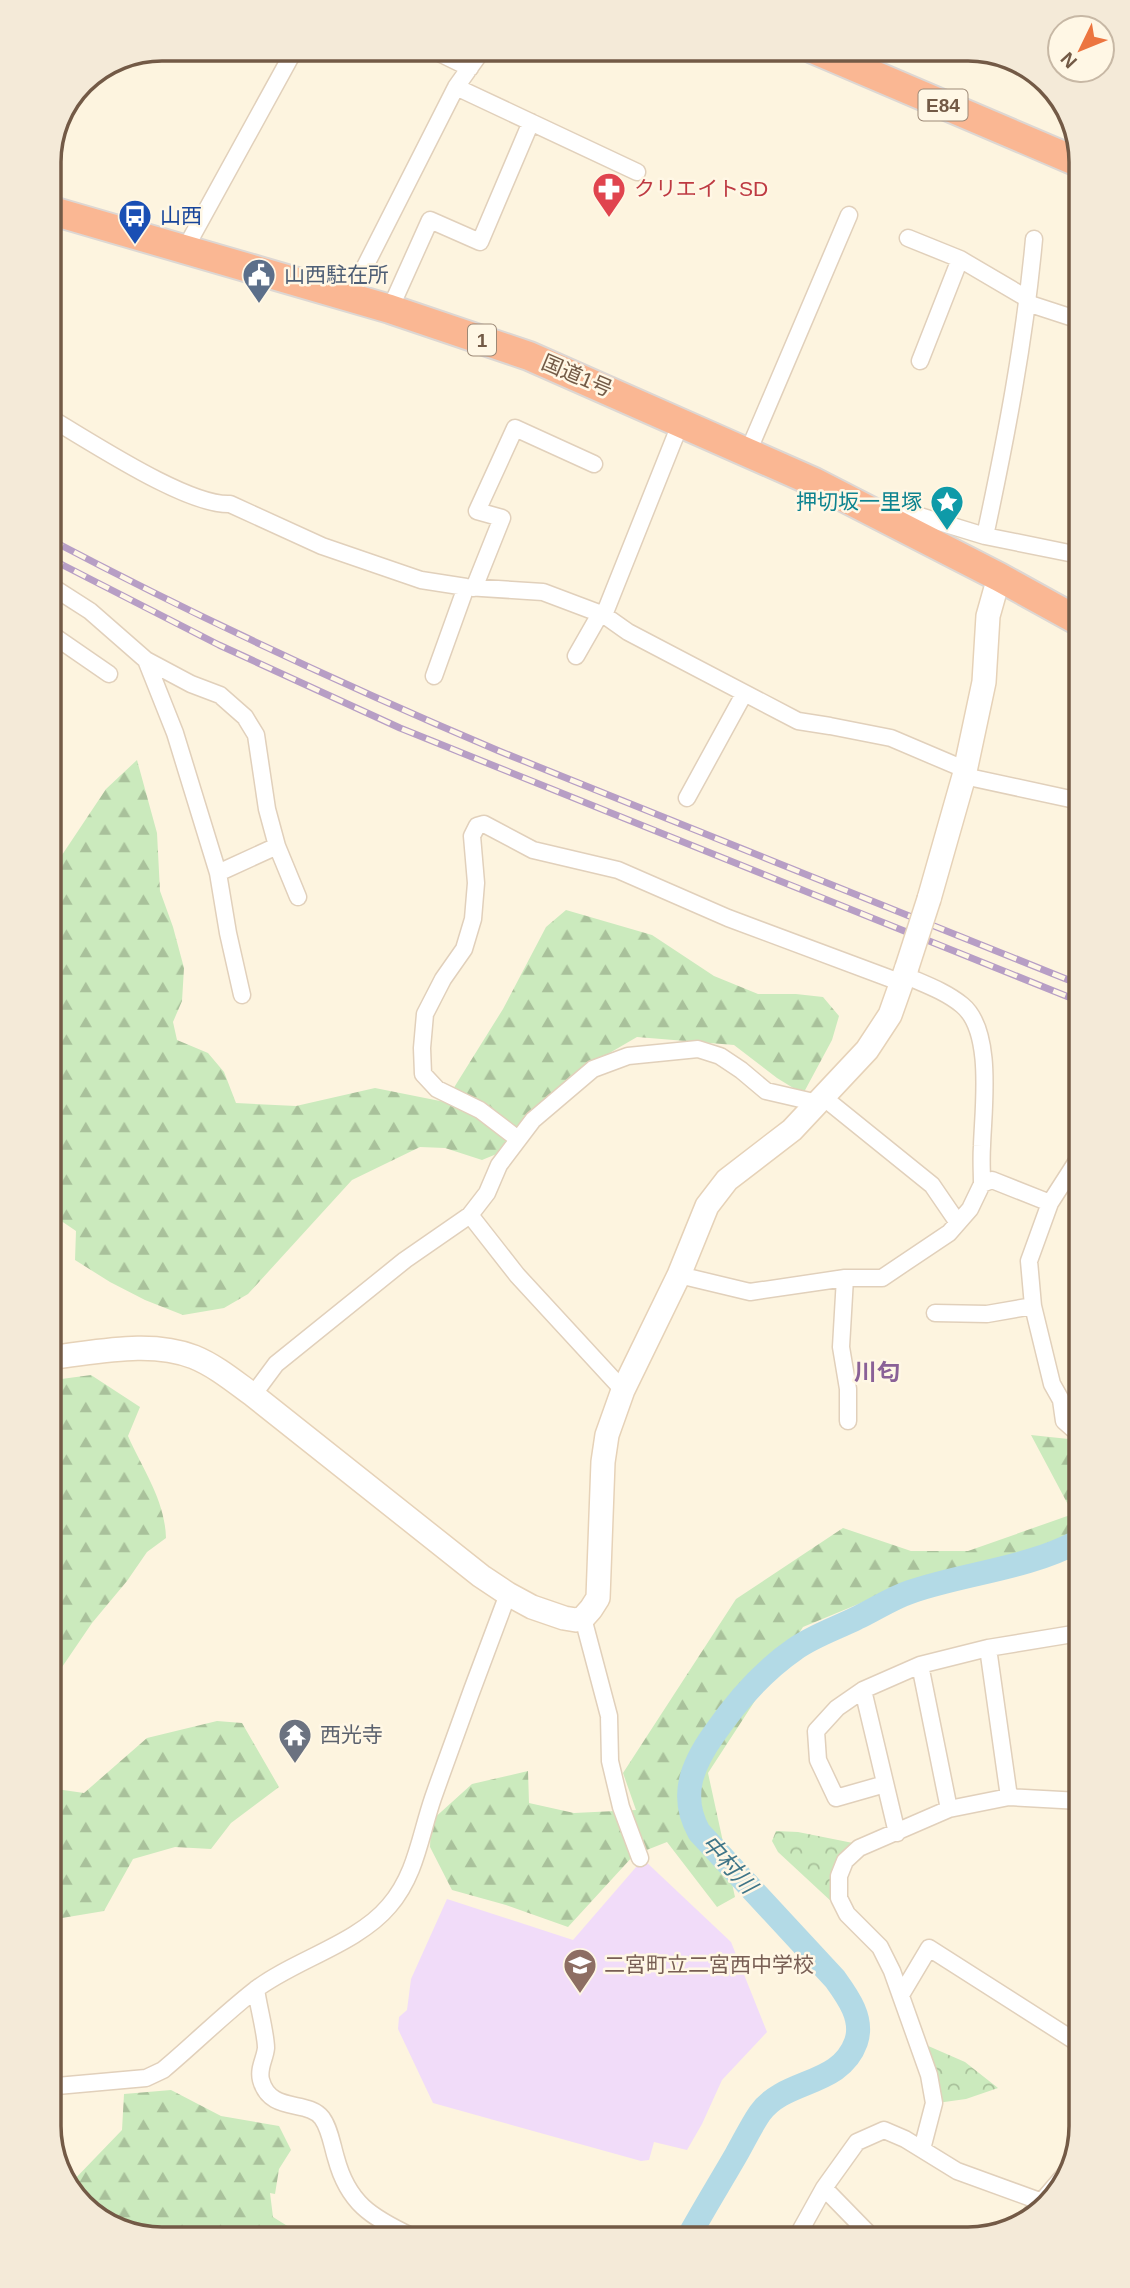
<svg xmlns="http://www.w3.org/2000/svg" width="1130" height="2288" font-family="Helvetica,'Noto Sans JP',sans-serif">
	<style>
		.education { fill: #f1dcf9 }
		.forest { fill: url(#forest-firs) }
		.park { fill: url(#park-crowns) }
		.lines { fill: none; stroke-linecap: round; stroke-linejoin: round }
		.river { stroke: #b3dae6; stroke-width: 24 }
		.street-casing { stroke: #e1d0bb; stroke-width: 19 }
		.secondary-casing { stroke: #e6d2b8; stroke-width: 26 }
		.highway-casing { stroke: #ddd7d3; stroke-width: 32 }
		.street { stroke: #fff; stroke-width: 16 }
		.secondary { stroke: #fff; stroke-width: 23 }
		.highway { stroke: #fab793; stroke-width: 28 }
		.rail-casing { stroke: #b79ec5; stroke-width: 7 }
		.rail { stroke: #fff7e5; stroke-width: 4.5; stroke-dasharray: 13; stroke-linecap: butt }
		.secondary-bridge-casing { stroke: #e6d2b8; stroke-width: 26; stroke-linecap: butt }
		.secondary-bridge { stroke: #fff; stroke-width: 23 }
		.labels { text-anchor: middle; stroke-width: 5; stroke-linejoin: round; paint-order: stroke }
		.shield { fill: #fff7e5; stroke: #9d8976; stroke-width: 2 }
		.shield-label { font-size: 19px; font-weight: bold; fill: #735a46 }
		.health-label { font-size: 21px; fill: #be3a42; stroke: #fff7e5; text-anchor: start }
		.transit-label { font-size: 21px; fill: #164399; stroke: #fff7e5; text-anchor: start }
		.service-label { font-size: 21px; fill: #4e5e75; stroke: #fff7e5; text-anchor: start }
		.street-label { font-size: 21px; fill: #735a46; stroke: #fff7e5 }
		.culture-label { font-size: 21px; fill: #0d838f; stroke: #fff7e5; text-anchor: end }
		.worship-label { font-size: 21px; fill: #5b616d; stroke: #fff7e5; text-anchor: start }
		.education-label { font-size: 21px; fill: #785e54; stroke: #fff7e5; text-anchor: start }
		.neighbourhood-label { font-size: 23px; font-weight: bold; fill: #8a6197; stroke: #fff7e5 }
		.water-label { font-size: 23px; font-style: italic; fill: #3f7588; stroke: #fff7e5 }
		.rim { fill: none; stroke: #735a46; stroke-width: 3.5 }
	</style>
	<defs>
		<pattern id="forest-firs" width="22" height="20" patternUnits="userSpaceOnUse" patternTransform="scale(1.75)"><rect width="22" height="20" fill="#cbeabd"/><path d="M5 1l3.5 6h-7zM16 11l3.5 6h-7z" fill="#a9c19b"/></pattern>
		<pattern id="park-crowns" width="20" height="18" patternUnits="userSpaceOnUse" patternTransform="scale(1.75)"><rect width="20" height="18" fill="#cbeabd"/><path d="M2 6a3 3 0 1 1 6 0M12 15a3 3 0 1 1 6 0" fill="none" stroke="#a9c19b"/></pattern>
	</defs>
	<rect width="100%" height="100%" fill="#fdf4df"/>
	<path class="education" d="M643,1859L731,1942L767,2032L722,2080L702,2124L687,2150L654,2142L649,2160L641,2161L433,2103L398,2029L399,2017L407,2010L411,1979L447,1899L573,1940Z"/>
	<path class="forest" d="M137,760L157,833L160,891L173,927L184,968L182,1001L173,1022L177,1040L208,1053L224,1072L236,1103L296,1106L375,1088L445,1102L503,1009L546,927L566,910L652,935L714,976L758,994H796L823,997L839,1016L832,1040L803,1094L777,1078L734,1045L637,1037L570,1076L523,1143L482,1160L445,1148L420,1147L352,1180L248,1294L224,1308L183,1315L145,1300L110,1282L75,1260L76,1231L54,1216L52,870L106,789Z
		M91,1375L140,1407L128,1436C143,1470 165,1500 166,1538L147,1552L127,1581L92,1623L60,1670L55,1682L54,1380Z
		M1031,1435L1078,1440L1079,1558L909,1583L803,1627L708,1773L735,1897L717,1907L667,1842L634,1855L568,1927L506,1905L452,1890L430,1847L431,1821L472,1784L528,1771L529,1803L574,1813L636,1810L623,1773L736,1599L843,1528L911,1551H968L1073,1514Z
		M217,1721L242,1723L279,1787L231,1823L211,1849L175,1847L133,1859L104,1911L56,1919V1789L84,1793L147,1738Z
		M171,2090L221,2116L279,2126L291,2150L279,2169L275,2194L270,2193L273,2217L305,2237L180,2239L147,2230L141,2234L99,2220L70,2184L122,2130L124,2094Z"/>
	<path class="park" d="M776,1831L798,1832L853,1843C834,1866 828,1873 833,1903L778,1852L772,1841Z
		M926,2045L965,2062L998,2088L966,2099L937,2103Z"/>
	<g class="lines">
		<path class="river" d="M690,2234C705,2207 721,2181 736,2155C744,2141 751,2126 760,2113C785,2078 840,2087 856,2042C864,2019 848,1997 835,1979L699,1832C679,1796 692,1765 714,1734C736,1702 763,1671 795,1649C813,1636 837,1628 857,1618C874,1610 892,1598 910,1592C965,1573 1027,1569 1079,1541"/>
		<defs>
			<path id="street" d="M431,49L470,68
				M456,87L637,172
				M908,238L960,259L1028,299
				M185,249L295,49
				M349,298L456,87L483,49
				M1027,303L1073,318
				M390,309L430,220L480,242L531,122
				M920,361L960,259
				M50,418C90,441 187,506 230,504L322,546L421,580L466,587L543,592L604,615L628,632L798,721L830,726L891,738L964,769
				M748,452L849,215
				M894,523L901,516L910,513L985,536L1074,554
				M985,536C1006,438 1025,339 1034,239
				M51,586L90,611L146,660L191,684L220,695L245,717L256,735L267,809L277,846L218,873
				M474,588L502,518L477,511L515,428L594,464
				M604,615L681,422
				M51,634L109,674
				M576,656L600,614
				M146,660L175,733L218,873L228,933L242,995
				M434,676L466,587
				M964,776L1075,800
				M687,798L744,694
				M277,846L298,897
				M904,975C924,984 945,991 962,1005C994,1031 983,1109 982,1146C981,1159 982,1172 982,1184
				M823,1097L932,1185L958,1223
				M518,1139L480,1110L437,1089L423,1074L422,1048L425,1014L443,979L464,949L473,919L476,883L472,836L477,826L484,824L533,850L618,870L728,918L902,983
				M1077,1161L1050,1203L1029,1261L1033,1306L1052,1384L1061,1400L1064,1421L1073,1429L1078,1428
				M470,1215L517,1275L623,1390
				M679,1275L750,1292L845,1278H882L949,1233L970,1209L982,1184L992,1180L1050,1203
				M845,1278L841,1347L848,1389V1421
				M935,1313L987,1314L1033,1306
				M253,1395L276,1364L405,1260L470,1215L487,1193L499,1165L533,1120L593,1069L628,1056L698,1049L720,1056L741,1070L766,1091L818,1103
				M583,1618L609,1716L610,1761L621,1807L640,1858
				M988,1648L1009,1797
				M920,1665L949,1809
				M863,1690L897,1833
				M885,1784L836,1798L818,1760L816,1731L837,1708L863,1690L920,1665L988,1648L1079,1633
				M256,1989C258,2005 266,2034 266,2048C265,2059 258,2068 261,2080C270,2114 308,2099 322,2118C330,2129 332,2145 336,2158C348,2203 371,2217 411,2236
				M901,1995L929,1948L1081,2045
				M57,2086L146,2078L163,2070C194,2044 223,2015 255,1990C294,1960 357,1944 389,1906C416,1875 420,1836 433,1798C457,1730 482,1662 508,1594
				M922,2149L934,2103L929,2075L892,1971L880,1947L847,1914L839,1898V1876L845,1861L859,1848L949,1809L1009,1797L1080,1801
				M824,2188L867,2232
				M1031,2214L1067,2172
				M799,2233L824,2188L857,2142L884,2130L905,2139L957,2171L1045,2203"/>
			<path id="secondary" d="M929,899L964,776L984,682L988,616L999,577
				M54,1357C99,1352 151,1340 194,1357C216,1366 235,1382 253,1395L481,1576L508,1594L532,1607L564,1618L576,1620L583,1618L591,1609L598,1598L603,1462L607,1435L623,1390L679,1275L707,1206L727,1180L792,1130L867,1050L890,1015L907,967"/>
			<path id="highway" d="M813,49L1073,160
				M49,210L390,309L529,356L814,482L999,577L1075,619"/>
		</defs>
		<use href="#street" class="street-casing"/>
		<use href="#secondary" class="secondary-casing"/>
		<use href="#highway" class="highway-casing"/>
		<use href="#street" class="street"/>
		<use href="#secondary" class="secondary"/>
		<use href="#highway" class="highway"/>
		<defs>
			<path id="rail" d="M51,540C197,617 346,686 499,751L1076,983
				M51,559L219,645L400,728L1076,1000"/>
		</defs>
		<use href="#rail" class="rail-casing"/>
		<use href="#rail" class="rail"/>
		<defs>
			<path id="secondary-bridge" d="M907,967L929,899"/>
		</defs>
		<use href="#secondary-bridge" class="secondary-bridge-casing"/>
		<use href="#secondary-bridge" class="secondary-bridge"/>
	</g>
	<defs>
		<symbol id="pharmacy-pin" viewBox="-11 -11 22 30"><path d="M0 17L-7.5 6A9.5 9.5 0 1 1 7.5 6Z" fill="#e0444e" stroke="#fff7e5"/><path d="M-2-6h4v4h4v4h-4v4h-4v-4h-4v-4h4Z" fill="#fff"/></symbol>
		<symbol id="bus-pin" viewBox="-11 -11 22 30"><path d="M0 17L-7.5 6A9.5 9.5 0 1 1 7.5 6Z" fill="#1a4fb4" stroke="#fff7e5"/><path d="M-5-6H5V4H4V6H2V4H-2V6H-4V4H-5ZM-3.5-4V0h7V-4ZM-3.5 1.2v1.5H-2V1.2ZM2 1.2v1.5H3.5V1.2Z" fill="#fff"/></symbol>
		<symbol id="civic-pin" viewBox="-11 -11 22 30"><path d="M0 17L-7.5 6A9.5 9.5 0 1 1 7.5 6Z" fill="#5c6f8a" stroke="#fff7e5"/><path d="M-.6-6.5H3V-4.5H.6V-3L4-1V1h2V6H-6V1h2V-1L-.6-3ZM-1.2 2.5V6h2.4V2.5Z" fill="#fff"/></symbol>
		<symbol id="sight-pin" viewBox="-11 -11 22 30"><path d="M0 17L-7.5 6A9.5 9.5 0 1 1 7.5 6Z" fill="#0f9aa8" stroke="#fff7e5"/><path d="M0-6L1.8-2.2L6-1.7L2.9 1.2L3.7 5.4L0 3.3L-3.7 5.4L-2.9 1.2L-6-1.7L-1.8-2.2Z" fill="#fff"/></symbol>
		<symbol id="temple-pin" viewBox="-11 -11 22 30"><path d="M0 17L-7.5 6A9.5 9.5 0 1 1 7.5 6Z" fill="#6b7280" stroke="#fff7e5"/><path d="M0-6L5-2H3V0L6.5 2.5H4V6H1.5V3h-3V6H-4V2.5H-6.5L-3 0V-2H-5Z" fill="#fff"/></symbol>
		<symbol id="school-pin" viewBox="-11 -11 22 30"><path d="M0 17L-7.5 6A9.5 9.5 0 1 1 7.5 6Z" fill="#8d6e63" stroke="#fff7e5"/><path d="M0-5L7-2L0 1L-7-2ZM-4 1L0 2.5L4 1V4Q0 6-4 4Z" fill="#fff"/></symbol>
	</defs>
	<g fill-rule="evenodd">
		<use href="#pharmacy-pin" x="590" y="170" width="38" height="52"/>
		<use href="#bus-pin" x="116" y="197" width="38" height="52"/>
		<use href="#civic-pin" x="240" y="256" width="38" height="52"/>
		<use href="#sight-pin" x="928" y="483" width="38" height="52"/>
		<use href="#temple-pin" x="276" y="1716" width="38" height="52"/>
		<use href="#school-pin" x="561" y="1946" width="38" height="52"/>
	</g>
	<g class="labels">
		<g class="shield">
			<rect x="918.5" y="89.5" width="49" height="31" rx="5"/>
			<rect x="468" y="324.5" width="28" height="31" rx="5"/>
		</g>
		<g class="shield-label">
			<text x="943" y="112">E84</text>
			<text x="482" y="347">1</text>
		</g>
		<g class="health-label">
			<text x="634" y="196">クリエイトSD</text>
		</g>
		<g class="transit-label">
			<text x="160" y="223">山西</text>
		</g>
		<g class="service-label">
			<text x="284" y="282">山西駐在所</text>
		</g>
		<g class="street-label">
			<text transform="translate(577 376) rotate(23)" y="7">国道1号</text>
		</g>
		<g class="culture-label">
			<text x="922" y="509">押切坂一里塚</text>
		</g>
		<g class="worship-label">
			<text x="320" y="1742">西光寺</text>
		</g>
		<g class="education-label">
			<text x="604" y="1972">二宮町立二宮西中学校</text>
		</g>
		<g class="neighbourhood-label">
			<text x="877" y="1380">川匂</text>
		</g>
		<g class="water-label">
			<text transform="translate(729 1864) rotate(48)" y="8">中村川</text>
		</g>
	</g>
	<path d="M0 0H1130V2288H0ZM162 61H968A101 101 0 0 1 1069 162V2126A101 101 0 0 1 968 2227H162A101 101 0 0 1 61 2126V162A101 101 0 0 1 162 61Z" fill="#f4ead8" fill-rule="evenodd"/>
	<path class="rim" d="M162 61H968A101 101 0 0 1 1069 162V2126A101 101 0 0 1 968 2227H162A101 101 0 0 1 61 2126V162A101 101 0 0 1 162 61Z"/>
	<g transform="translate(1081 49) rotate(227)"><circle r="33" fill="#fff7e5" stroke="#c7b8a5" stroke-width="2"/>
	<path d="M0-5L12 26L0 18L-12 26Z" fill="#ec753f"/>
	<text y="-10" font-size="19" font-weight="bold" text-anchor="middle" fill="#735a46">N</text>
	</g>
</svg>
